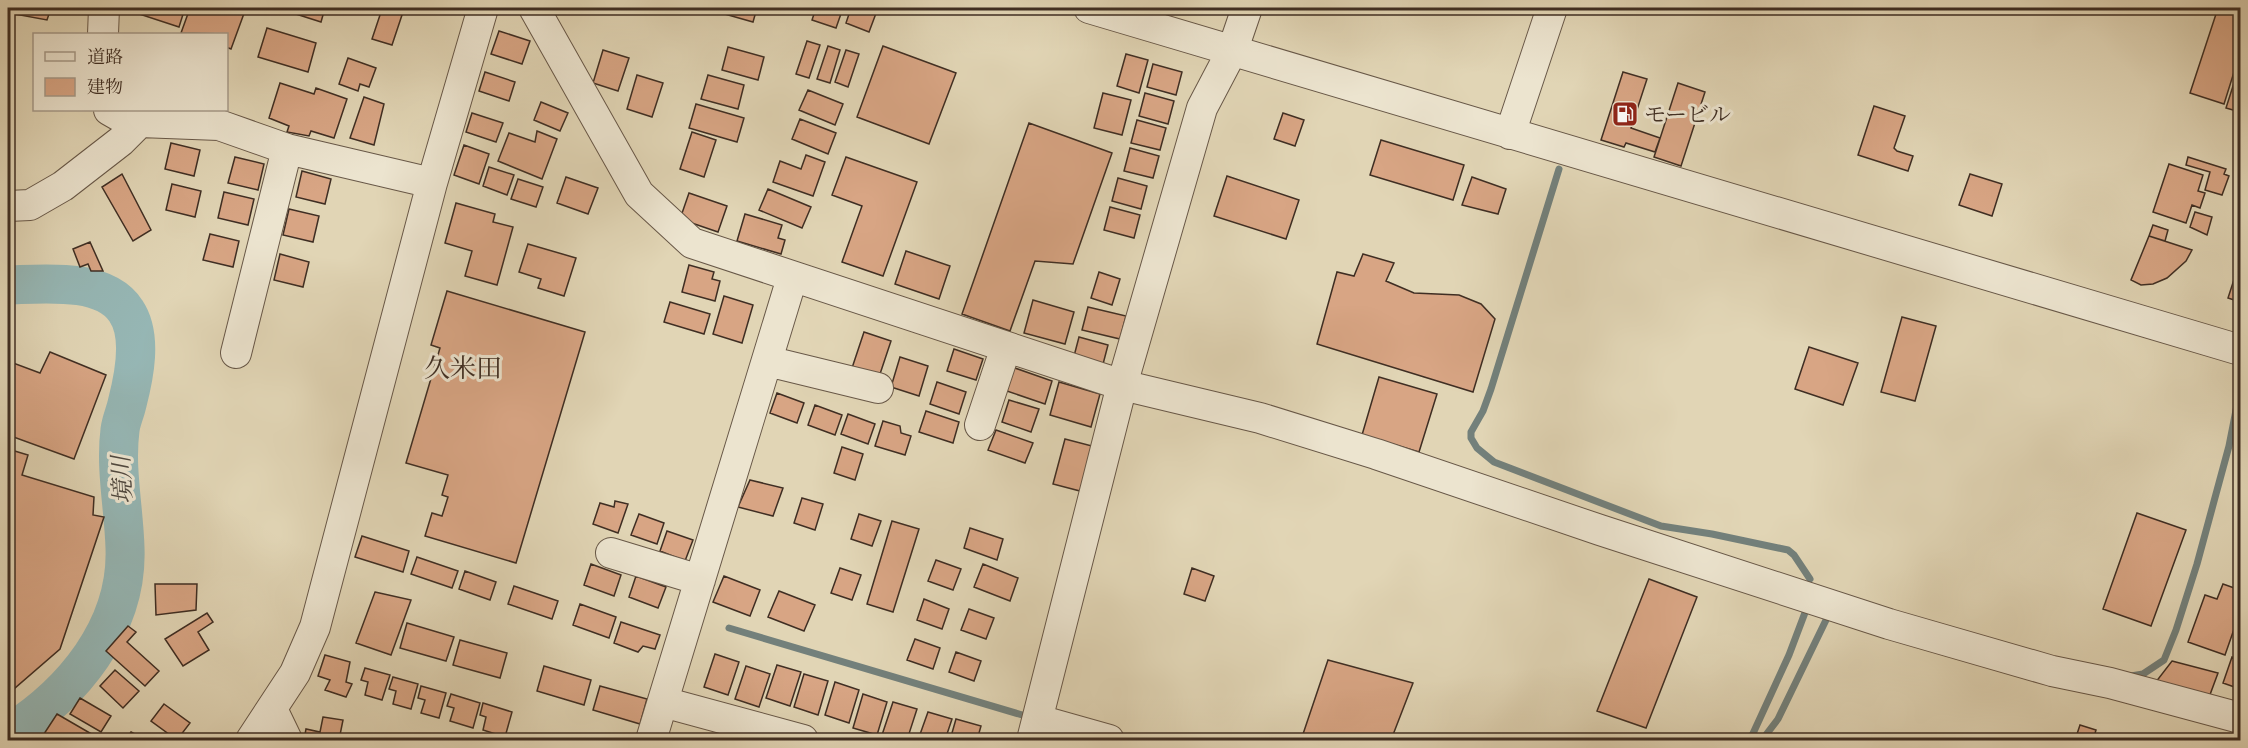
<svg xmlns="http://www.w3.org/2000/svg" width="2248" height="748" font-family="Alegreya,'Noto Serif JP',serif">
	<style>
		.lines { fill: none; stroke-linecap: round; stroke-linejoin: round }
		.stream { stroke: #73807b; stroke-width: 7 }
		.river { stroke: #96b7b5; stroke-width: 39 }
		.building { fill: #d8a584; stroke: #3f2e23; stroke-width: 1.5 }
		.minor-casing { stroke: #685848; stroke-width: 32 }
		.minor { stroke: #ece4cf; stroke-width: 30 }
		.labels { text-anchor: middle; stroke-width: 6; stroke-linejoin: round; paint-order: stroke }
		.poi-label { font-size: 22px; fill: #3f2e23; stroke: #ece4cf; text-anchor: start }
		.water-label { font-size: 24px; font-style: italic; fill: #504940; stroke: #ece4cf }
		.quarter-label { font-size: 26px; fill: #3f2e23; stroke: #ece4cf }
	</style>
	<rect width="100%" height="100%" fill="#e1d5b5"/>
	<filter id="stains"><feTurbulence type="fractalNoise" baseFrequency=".00333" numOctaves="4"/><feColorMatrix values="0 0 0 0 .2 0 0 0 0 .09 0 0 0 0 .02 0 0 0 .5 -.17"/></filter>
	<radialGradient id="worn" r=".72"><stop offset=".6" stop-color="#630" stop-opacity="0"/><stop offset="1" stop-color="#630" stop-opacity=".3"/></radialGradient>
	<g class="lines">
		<path class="stream" d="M1559,169L1491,389L1483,411L1471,432V438L1477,448L1494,462L1661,526L1712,534L1788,550L1794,555L1810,579
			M729,628L1029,717
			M2131,676L2143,674L2164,660L2176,630L2197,564L2229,446L2240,390
			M1750,740L1789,655L1806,610
			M1762,740L1778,719L1827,618"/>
		<path class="river" d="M8,285C43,284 104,277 126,311C143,336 134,377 127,404C125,413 121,421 120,430C115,469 124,509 125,548C128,628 72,694 8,734"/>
	</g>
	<path class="building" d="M11,8H51L47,20L9,13Z
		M127,8H185L179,27L127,10Z
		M190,8H246L231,49L226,47V34L181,33Z
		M277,8H325L321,22Z
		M367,8H393L392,9L403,12L392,45L372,39L381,12Z
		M722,8H757L753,22L721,13Z
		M816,8H843L836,28L812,20Z
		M851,8H878L869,32L846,23Z
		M2218,8H2240V53L2224,104L2190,93Z
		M267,28L316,43L308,72L258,57Z
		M499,31L530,41L522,64L491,54Z
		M807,41L820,45L809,78L796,74Z
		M828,46L840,50L830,83L817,79Z
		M883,46L956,73L929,144L857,117Z
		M728,47L764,57L758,80L722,70Z
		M603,50L629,58L618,91L593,83Z
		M846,50L859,54L848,87L835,82Z
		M1126,54L1148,60L1139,93L1117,86Z
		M348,58L376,68L369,87L360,84L358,91L339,84Z
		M1153,64L1182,72L1176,95L1147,87Z
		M2240,64V112L2226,108Z
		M485,72L515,82L509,101L479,91Z
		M1623,72L1647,79L1631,128L1660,138L1655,152L1626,143L1624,147L1601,140Z
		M637,75L663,83L652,117L627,109Z
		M708,75L744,85L738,109L701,99Z
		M280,83L314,94L316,88L347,99L334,138L311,131L309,136L287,132L289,126L269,118Z
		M1678,83L1705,92L1681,166L1654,157Z
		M808,90L843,104L835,125L799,110Z
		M1103,93L1131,100L1122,135L1094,128Z
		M1145,93L1174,101L1168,124L1139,116Z
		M364,97L384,104L374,145L350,138Z
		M541,102L568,113L560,131L534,120Z
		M696,104L744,118L737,142L689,128Z
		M1874,106L1905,116L1894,148L1897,151L1913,156L1908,171L1858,155Z
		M472,113L503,123L496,142L466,132Z
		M1283,113L1304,120L1295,146L1274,139Z
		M800,119L836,133L828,154L792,139Z
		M1137,120L1166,128L1160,150L1131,143Z
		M1029,123L1112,153L1073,264L1035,261L1010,331L962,314Z
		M537,131L557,139L542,179L498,161L509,133L535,142Z
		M692,132L716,140L704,177L680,169Z
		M1381,140L1464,165L1453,200L1370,175Z
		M171,143L200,150L194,176L165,169Z
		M464,145L489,154L479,184L454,175Z
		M1130,148L1159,156L1153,178L1124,171Z
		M806,155L825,162L813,196L773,182L780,161L801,169Z
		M235,157L264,164L258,190L228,183Z
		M846,157L917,182L883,276L842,262L862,206L832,195Z
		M2188,157L2226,169L2224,174L2229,176L2222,195L2205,190L2210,172L2186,165Z
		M2169,164L2203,175L2198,191L2205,193L2200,208L2192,205L2186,223L2153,212Z
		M489,167L514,175L507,195L483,186Z
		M302,171L331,179L325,204L296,197Z
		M122,174L151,230L133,241L102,187Z
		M1970,174L2002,184L1992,216L1959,205Z
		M1227,176L1299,200L1286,239L1214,216Z
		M566,177L598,188L588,214L557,203Z
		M1472,177L1506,189L1498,214L1462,205Z
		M1118,178L1147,186L1141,209L1112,201Z
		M518,179L543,187L536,207L511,199Z
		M172,184L201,191L195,217L166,210Z
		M768,189L811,207L802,228L759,210Z
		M224,192L254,199L248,225L218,218Z
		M689,193L727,206L718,232L680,219Z
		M456,203L495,214L493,222L513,227L497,285L465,276L472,251L445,243Z
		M1110,207L1140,215L1134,238L1104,230Z
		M289,209L319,216L313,242L283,235Z
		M2195,212L2212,217L2207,235L2190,227Z
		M745,214L782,225L778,238L785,240L781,254L737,241Z
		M2153,225L2168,230L2165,241L2149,236Z
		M210,234L239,241L233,267L203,260Z
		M2149,236L2192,250L2186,261L2167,278L2153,284L2141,285L2131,280Z
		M90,242L103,271H91L88,264L80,267L73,249Z
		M528,244L576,258L564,296L538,288L541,279L519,272Z
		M906,251L950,266L939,299L895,284Z
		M280,254L309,262L303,287L274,280Z
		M1363,254L1394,263L1386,281L1414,293L1459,295L1481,304L1495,319L1473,392L1317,344L1337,272L1354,276Z
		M2240,261V302L2228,298Z
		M689,265L714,272L712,279L720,281L715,301L682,292Z
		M1099,272L1120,279L1112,305L1091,298Z
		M447,291L585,332L516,563L425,536L432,513L442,516L448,497L442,495L448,475L406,463L440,348L431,345Z
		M724,296L753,305L742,343L713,334Z
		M1033,300L1074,312L1065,344L1024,333Z
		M670,302L710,314L704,334L664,322Z
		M1088,307L1126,316L1120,339L1082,330Z
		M1902,317L1936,326L1915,401L1881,392Z
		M864,332L891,341L878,380L851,371Z
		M1079,337L1108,345L1102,368L1073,360Z
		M1809,347L1858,363L1843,405L1795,389Z
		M954,349L983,359L976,380L947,371Z
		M50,352L106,375L74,459L8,435V361L40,373Z
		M900,357L928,366L919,396L891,387Z
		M1012,367L1052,381L1045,404L1004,390Z
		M1379,377L1437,394L1419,452L1362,435Z
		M937,382L966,392L959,414L930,404Z
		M1059,382L1100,394L1091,427L1050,415Z
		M777,393L804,403L797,423L770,413Z
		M1009,400L1039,409L1031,432L1002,422Z
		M815,405L842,415L835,435L808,425Z
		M926,411L959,422L953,443L919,432Z
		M848,414L875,424L868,444L841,434Z
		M883,421L900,426L901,433L911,436L905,455L875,446Z
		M996,430L1033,443L1025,463L988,450Z
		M1065,439L1092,446L1080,491L1053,484Z
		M842,447L863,454L855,480L834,473Z
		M8,449L28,455L22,475L94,497L93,515L104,517L60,649L8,694Z
		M750,480L783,488L773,516L738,507Z
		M802,498L823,504L815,530L794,523Z
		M615,501L628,504L618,533L593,524L600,503L614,507Z
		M2137,513L2186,530L2151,626L2103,609Z
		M639,514L664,523L657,544L631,535Z
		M859,514L881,521L872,546L851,539Z
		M892,521L919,529L893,612L867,604Z
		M970,528L1003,539L997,560L964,548Z
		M667,531L693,540L685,561L660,551Z
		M362,536L409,551L403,572L355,557Z
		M417,557L458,571L452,588L411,574Z
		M936,560L961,569L953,590L928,581Z
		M591,564L621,575L614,596L584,585Z
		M983,564L1018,578L1010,601L974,587Z
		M840,568L861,575L852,600L831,593Z
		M1192,568L1214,576L1205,601L1184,594Z
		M465,571L496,582L490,600L459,589Z
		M636,576L666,587L658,608L629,597Z
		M724,576L760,590L750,616L713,602Z
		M1649,579L1697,597L1646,728L1597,711Z
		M155,584H197L196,610L156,615Z
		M2223,584L2240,590V612L2225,655L2188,642L2205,595L2217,599Z
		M514,586L558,601L552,619L508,604Z
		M779,591L815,605L804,631L768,617Z
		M375,592L411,600L391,655L356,643Z
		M924,599L949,609L942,629L917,620Z
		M580,604L616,617L609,638L573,625Z
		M969,609L994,618L986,639L961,630Z
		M207,613L213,622L198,632L209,650L183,666L165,639Z
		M621,622L660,635L655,649L643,646L638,652L614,643Z
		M407,623L454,637L446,661L400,648Z
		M128,626L136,632L127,642L159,671L145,686L106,651Z
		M915,639L940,648L933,669L907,660Z
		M460,640L507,653L500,678L453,665Z
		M956,652L981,661L974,681L949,672Z
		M715,654L739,662L728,695L704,687Z
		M325,655L350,662L346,682L352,684L346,697L325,690L330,680L318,676Z
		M2232,657L2240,660V689L2223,683Z
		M1328,660L1413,683L1391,740H1301Z
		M2172,661L2218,673L2208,700L2152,687Z
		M777,665L801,672L790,706L766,698Z
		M544,666L591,680L584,705L537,691Z
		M746,666L770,674L759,707L735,699Z
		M365,668L390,675L382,700L365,695L368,682L361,680Z
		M115,670L139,691L123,708L100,686Z
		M804,674L828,681L818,715L794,707Z
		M393,677L418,684L411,709L393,704L396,691L389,689Z
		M835,682L859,690L849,723L825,715Z
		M421,686L446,693L439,718L421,713L425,700L418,698Z
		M600,686L647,699L640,724L593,710Z
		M451,694L480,703L473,728L450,721L454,708L447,706Z
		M863,694L887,702L877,735L853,728Z
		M80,698L111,716L101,732L70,714Z
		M893,702L917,709L907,740L882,735Z
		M483,703L512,712L505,737L483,730L486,717L480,715Z
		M164,704L190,723L177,740L151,721Z
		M928,712L952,719L945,740H918Z
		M57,714L102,740H40Z
		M323,717L343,720L339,740H304L306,729L320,732Z
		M956,719L981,726L977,740H950Z
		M2080,725L2096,730L2093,740H2075Z
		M131,732L146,740H126Z"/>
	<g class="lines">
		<defs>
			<path id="minor" d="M534,8L639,194L692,243L1122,385L1260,418L1376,454L1600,530L1889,624L2052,671L2110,683L2240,718
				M1089,8L2240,350
				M103,34L104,8
				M109,110L123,118L140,122L219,125L287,149L432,183
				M1510,134L1552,8
				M8,206L30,205L63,186L121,141L140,122
				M236,353L287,149
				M767,361L878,388
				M980,425L1006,347
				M611,553L700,580
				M663,702L803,740
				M272,709L287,740
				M1038,720L1109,740
				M251,740L295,673L315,627L432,183L483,8
				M651,740L792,278
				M1032,740L1122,385L1202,108L1233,49L1247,8"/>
		</defs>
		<use href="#minor" class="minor-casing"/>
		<use href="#minor" class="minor"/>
	</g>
	<defs>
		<symbol id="fuel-square" viewBox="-11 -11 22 22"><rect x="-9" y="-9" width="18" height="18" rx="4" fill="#8f2418" stroke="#ece4cf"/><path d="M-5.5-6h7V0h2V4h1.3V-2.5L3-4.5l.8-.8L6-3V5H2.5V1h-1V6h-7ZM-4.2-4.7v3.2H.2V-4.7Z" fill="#fff"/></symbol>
	</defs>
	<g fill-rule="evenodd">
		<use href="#fuel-square" x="1610" y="99" width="30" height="30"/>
	</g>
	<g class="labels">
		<g class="poi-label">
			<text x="1644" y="122">モービル</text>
		</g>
		<g class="water-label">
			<text transform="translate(122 480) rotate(-93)" y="8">境川</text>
		</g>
		<g class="quarter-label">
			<text x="463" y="377">久米田</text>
		</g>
	</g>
	<rect width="2248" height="748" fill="none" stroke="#e1d5b5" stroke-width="30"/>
	<rect x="9" y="9" width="2230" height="730" fill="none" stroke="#3f2e23" stroke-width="3"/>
	<rect x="15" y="15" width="2218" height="718" fill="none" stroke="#3f2e23" stroke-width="1.5"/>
	<rect x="33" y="33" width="195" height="78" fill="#ece4cf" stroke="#a79b8a" stroke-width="1.5"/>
	<rect x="45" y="52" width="30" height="9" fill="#ece4cf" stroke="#a79b8a" stroke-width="1.5"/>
	<text x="87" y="63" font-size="18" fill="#3f2e23">道路</text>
	<rect x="45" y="78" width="30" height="18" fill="#d8a584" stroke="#a79b8a" stroke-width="1.5"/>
	<text x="87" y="93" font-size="18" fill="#3f2e23">建物</text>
	<rect width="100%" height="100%" filter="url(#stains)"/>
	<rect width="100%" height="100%" fill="url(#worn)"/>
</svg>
